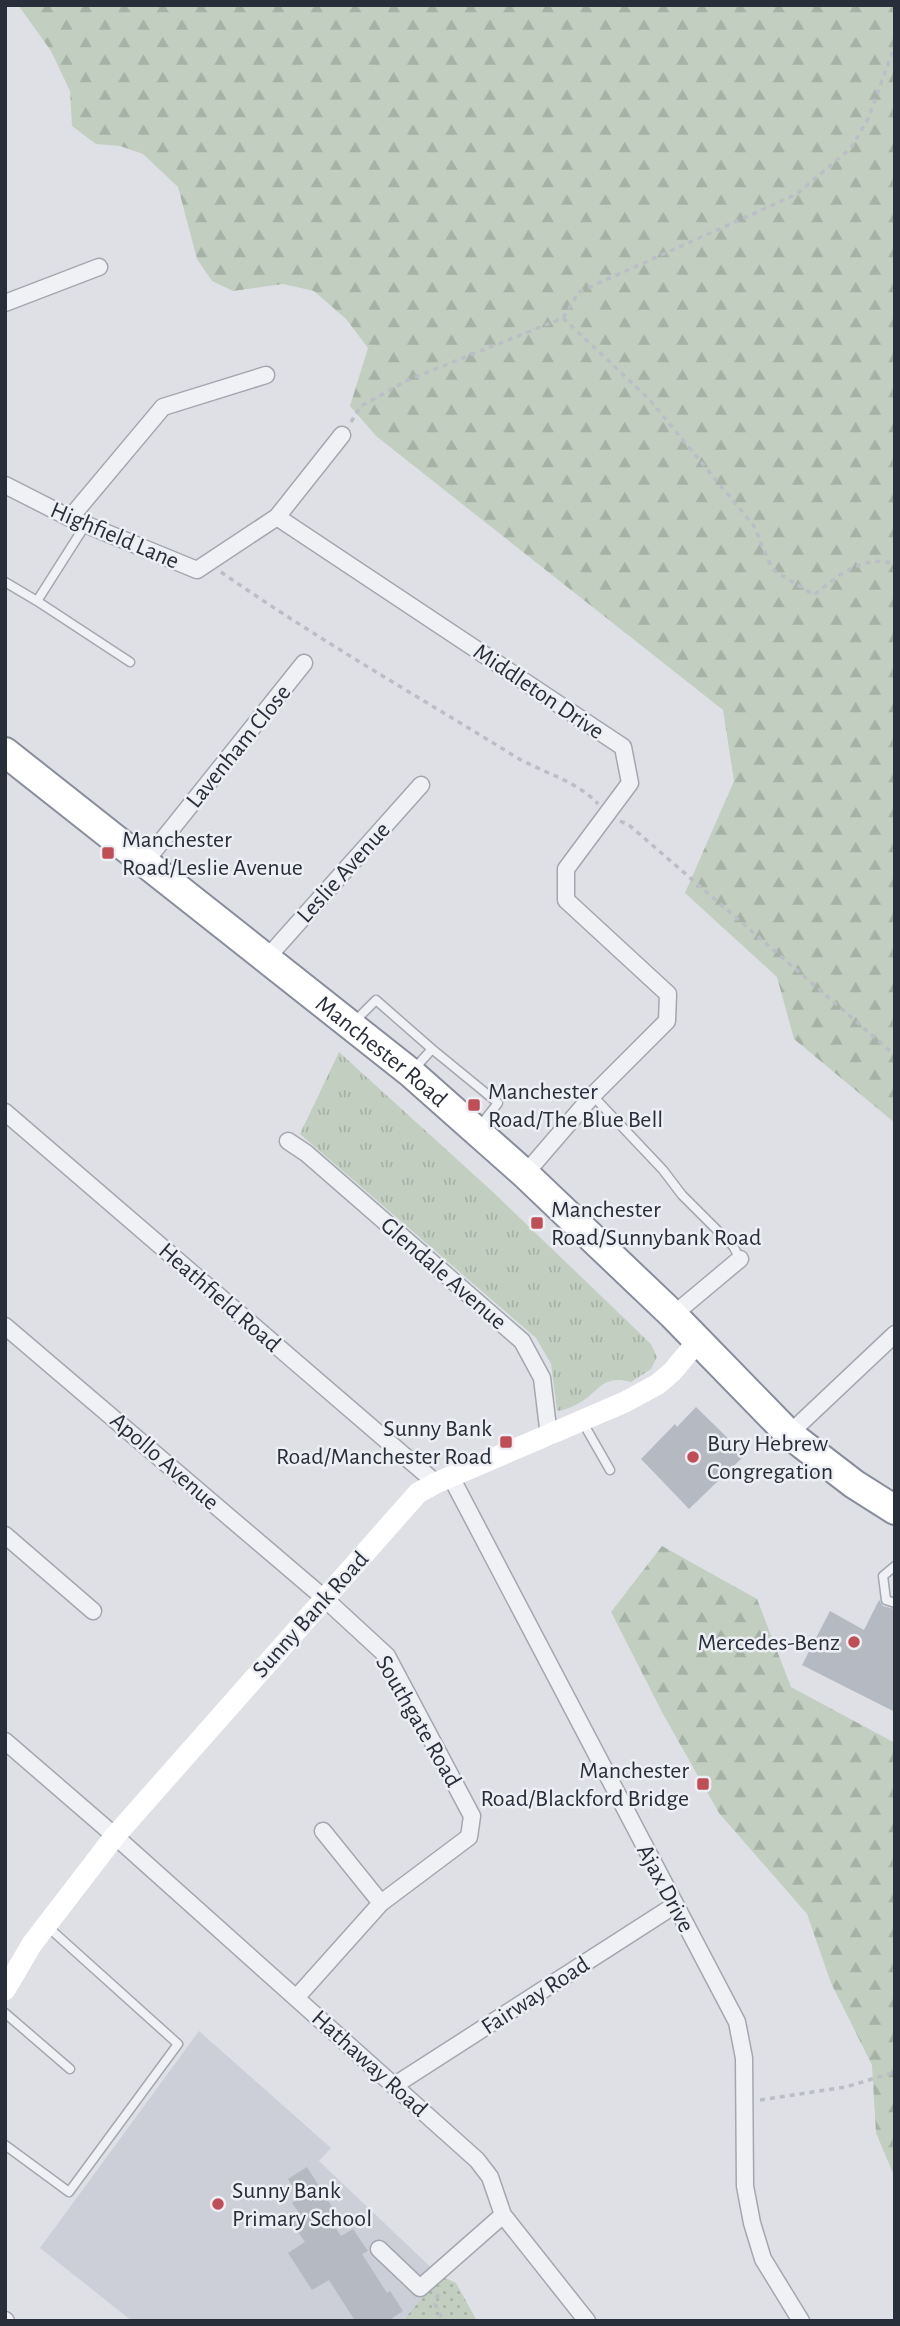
<svg xmlns="http://www.w3.org/2000/svg" width="900" height="2326" font-family="'Alegreya Sans',sans-serif">
	<style>
		.built { fill: #cccfd7 }
		.grass { fill: url(#grass-tufts) }
		.forest { fill: url(#forest-firs) }
		.park { fill: url(#park-dots) }
		.building { fill: #b5b9c2 }
		.lines { fill: none; stroke-linecap: round; stroke-linejoin: round }
		.lane-casing { stroke: #a4a7af; stroke-width: 11 }
		.street-casing { stroke: #a4a7af; stroke-width: 19 }
		.highway-casing { stroke: #878d9b; stroke-width: 32 }
		.path { stroke: #bcbec5; stroke-width: 3.5; stroke-dasharray: 5 5; stroke-linecap: butt }
		.lane { stroke: #f0f1f5; stroke-width: 8 }
		.street { stroke: #f0f1f5; stroke-width: 16 }
		.secondary { stroke: #fff; stroke-width: 21 }
		.highway { stroke: #fff; stroke-width: 28 }
		.poi-dot { fill: #c04e56; stroke: #edeff4; stroke-width: 2.5 }
		.labels { text-anchor: middle; stroke-width: 5; stroke-linejoin: round; paint-order: stroke }
		.street-label { font-size: 24px; fill: #292e3b; stroke: #edeff4 }
		.poi-label { font-size: 24px; fill: #292e3b; stroke: #edeff4; text-anchor: start }
	</style>
	<defs>
		<pattern id="grass-tufts" width="24" height="20" patternUnits="userSpaceOnUse" patternTransform="scale(1.75)"><rect width="24" height="20" fill="#c2cfc0"/><path d="M3 7l-1-3M5 7V3M7 7l1-3M15 17l-1-3M17 17v-4M19 17l1-3" fill="none" stroke="#a7b2a6"/></pattern>
		<pattern id="forest-firs" width="22" height="20" patternUnits="userSpaceOnUse" patternTransform="scale(1.75)"><rect width="22" height="20" fill="#c2cfc0"/><path d="M5 1l3.5 6h-7zM16 11l3.5 6h-7z" fill="#a7b2a6"/></pattern>
		<pattern id="park-dots" width="8" height="8" patternUnits="userSpaceOnUse" patternTransform="scale(1.75)"><rect width="8" height="8" fill="#c2cfc0"/><path d="M2 2h.1M6 6h.1" fill="none" stroke="#a7b2a6" stroke-width="1.8" stroke-linecap="round"/></pattern>
	</defs>
	<rect width="100%" height="100%" fill="#dee0e6"/>
	<path class="built" d="M199,2031L331,2148L319,2161L439,2275L403,2321H132L40,2248Z"/>
	<path class="grass" d="M339,1052L494,1193L651,1344L657,1357L651,1369L631,1382C603,1374 599,1391 581,1402C574,1406 567,1409 560,1411L557,1410L551,1364L536,1338L300,1134Z"/>
	<path class="forest" d="M18,5H895V1123L794,1039L777,977L685,893L734,781L723,710L376,436L350,406L368,348L346,319L314,291L283,284L233,291L212,281L197,259L178,187L143,154L120,146L96,144L72,126L70,91L51,51Z
		M662,1546L757,1599L791,1687L895,1743V2178L876,2133L872,2065L831,1983L807,1914L719,1813L663,1714L611,1612Z"/>
	<path class="park" d="M439,2275L456,2283L477,2321H403Z"/>
	<path class="building" d="M696,1407L745,1455L689,1509L641,1459L675,1424L677,1427Z
		M879,1600L883,1606L895,1609V1712L802,1665L830,1611L864,1630Z
		M307,2167L334,2210L327,2215L341,2236L353,2229L368,2251L362,2254L387,2293L390,2291L403,2311L388,2321H355L329,2280L312,2290L288,2253L305,2242L292,2223L302,2217L292,2203L300,2198L288,2179Z"/>
	<g class="lines">
		<defs>
			<path id="lane" d="M5,582L37,601L86,524
				M37,601L130,662
				M355,1021L376,1000L432,1049L415,1068
				M432,1049L498,1103L479,1127
				M593,1096L663,1170L682,1195L733,1246L740,1259
				M582,1421L610,1470
				M895,1566L883,1576L886,1600L895,1603
				M5,2013L70,2069
				M5,2145L69,2192L178,2044L48,1927"/>
			<path id="street" d="M5,303L99,267
				M5,485L70,518L197,570L277,517L342,435
				M277,517L623,747L630,783L566,869V900L668,994L667,1021L593,1095L525,1174
				M70,518L163,407L266,375
				M145,862L304,663
				M266,959L421,785
				M5,1112L436,1483
				M288,1141L306,1153L522,1341L542,1378L549,1436
				M673,1315L740,1259
				M5,1326L324,1598L387,1656L472,1816L469,1837L381,1903L296,1998
				M789,1434L895,1334
				M451,1477L737,2022L744,2058L745,2186L752,2223L763,2259L801,2321
				M5,1535L93,1611
				M5,1741L115,1836L477,2160L490,2177L503,2215L587,2321
				M323,1831L381,1903
				M395,2085L675,1905
				M379,2249L420,2288L503,2215
				M5,2320L6,2321"/>
			<g id="highway">
				<path id="s1" d="M5,752L411,1073L525,1174L673,1315L789,1434L854,1484L895,1510"/>
			</g>
		</defs>
		<use href="#lane" class="lane-casing"/>
		<use href="#street" class="street-casing"/>
		<use href="#highway" class="highway-casing"/>
		<path class="path" d="M563,318L649,399L754,526L772,569L814,595C838,576 862,554 895,564
			M351,422L361,406L408,380L563,318L579,292L797,194L851,148L868,119L895,45
			M221,572C314,637 414,694 511,754C539,772 575,779 598,804
			M620,821L629,825L895,1055
			M760,2100L846,2087L895,2072
			M438,2294L435,2304L443,2321"/>
		<use href="#lane" class="lane"/>
		<use href="#street" class="street"/>
		<path class="secondary" d="M5,1990L32,1944L115,1836L418,1493L436,1483L625,1402L658,1384L672,1372L698,1341"/>
		<use href="#highway" class="highway"/>
	</g>
	<g class="poi-dot">
		<rect x="101" y="846" width="14" height="14" rx="3.5"/>
		<rect x="467" y="1098" width="14" height="14" rx="3.5"/>
		<rect x="530" y="1216" width="14" height="14" rx="3.5"/>
		<rect x="499" y="1435" width="14" height="14" rx="3.5"/>
		<circle cx="693" cy="1457" r="7"/>
		<circle cx="854" cy="1642" r="7"/>
		<rect x="696" y="1777" width="14" height="14" rx="3.5"/>
		<circle cx="218" cy="2204" r="7"/>
	</g>
	<g class="labels">
		<g class="street-label">
			<text transform="translate(115 535) rotate(23)" y="8">Highfield Lane</text>
			<text transform="translate(539 691) rotate(34)" y="8">Middleton Drive</text>
			<text transform="translate(238 746) rotate(-51)" y="8">Lavenham Close</text>
			<text transform="translate(343 872) rotate(-48)" y="8">Leslie Avenue</text>
			<text dy="8" stroke="none"><textPath href="#s1" startOffset="481">Manchester Road</textPath></text>
			<text transform="translate(444 1273) rotate(41)" y="8">Glendale Avenue</text>
			<text transform="translate(220 1297) rotate(41)" y="8">Heathfield Road</text>
			<text transform="translate(165 1461) rotate(41)" y="8">Apollo Avenue</text>
			<text transform="translate(310 1614) rotate(-48)" y="8">Sunny Bank Road</text>
			<text transform="translate(419 1721) rotate(60)" y="8">Southgate Road</text>
			<text transform="translate(666 1888) rotate(62)" y="8">Ajax Drive</text>
			<text transform="translate(535 1995) rotate(-33)" y="8">Fairway Road</text>
			<text transform="translate(370 2063) rotate(42)" y="8">Hathaway Road</text>
		</g>
		<g class="poi-label">
			<text x="122" y="847">Manchester<tspan x="122" dy="28">Road/Leslie Avenue</tspan></text>
			<text x="488" y="1099">Manchester<tspan x="488" dy="28">Road/The Blue Bell</tspan></text>
			<text x="551" y="1217">Manchester<tspan x="551" dy="28">Road/Sunnybank Road</tspan></text>
			<text x="492" y="1436" text-anchor="end">Sunny Bank<tspan x="492" dy="28">Road/Manchester Road</tspan></text>
			<text x="707" y="1451">Bury Hebrew<tspan x="707" dy="28">Congregation</tspan></text>
			<text x="840" y="1650" text-anchor="end">Mercedes-Benz</text>
			<text x="689" y="1778" text-anchor="end">Manchester<tspan x="689" dy="28">Road/Blackford Bridge</tspan></text>
			<text x="232" y="2198">Sunny Bank<tspan x="232" dy="28">Primary School</tspan></text>
		</g>
	</g>
	<rect width="900" height="2326" fill="none" stroke="#292e3b" stroke-width="14"/>
</svg>
